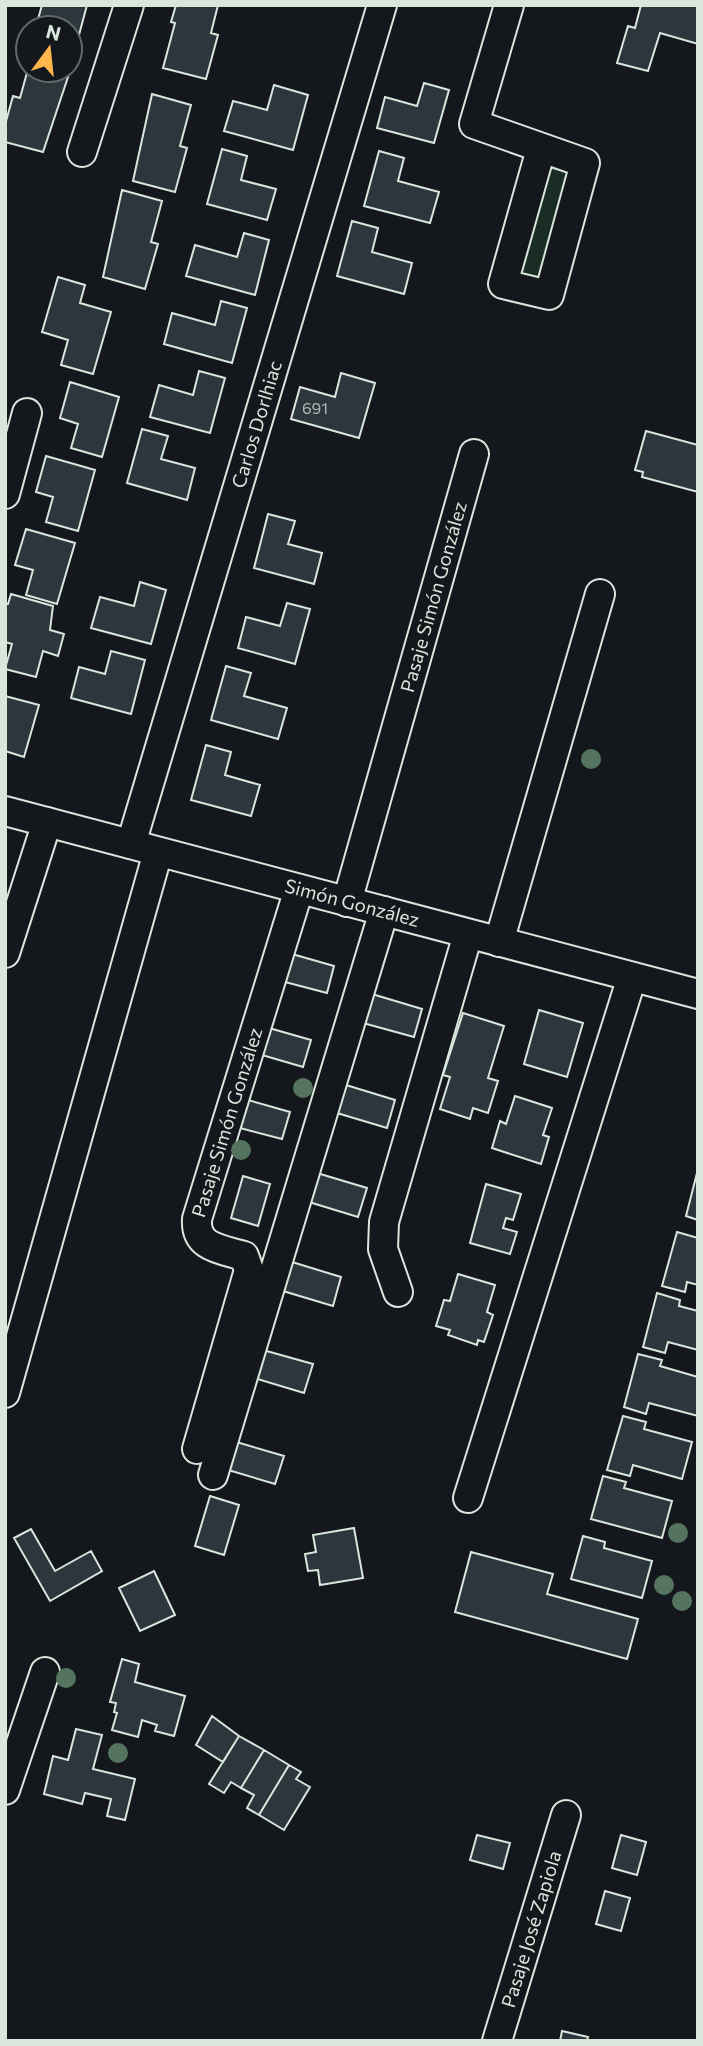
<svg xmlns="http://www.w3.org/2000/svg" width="703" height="2046" font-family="Commissioner,sans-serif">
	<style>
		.green { fill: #1a2d24; stroke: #939e99; stroke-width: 2 }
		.building { fill: #2c363c; stroke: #d8e6dc; stroke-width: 2 }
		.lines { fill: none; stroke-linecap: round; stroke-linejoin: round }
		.street-casing { stroke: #d8e6dc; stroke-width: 32 }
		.street { stroke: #14181c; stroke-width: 28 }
		.tree { fill: #55745f }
		.labels { text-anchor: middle; stroke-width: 5; stroke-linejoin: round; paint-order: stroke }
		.number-label { font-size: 16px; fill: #adbab4 }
		.street-label { font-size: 19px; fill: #d8e6dc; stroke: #14181c }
	</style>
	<rect width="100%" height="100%" fill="#14181c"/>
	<path class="green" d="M549,167L571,173L540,287L518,281Z"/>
	<path class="building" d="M42,5H87L79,35L70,32V28L37,23Z
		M176,5H218L211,33L218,35L206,79L163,68L175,23L171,22Z
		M641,5H698V44L660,33L648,71L617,63L628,26L635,28Z
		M71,68L43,152L5,142V125L13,96L20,98L28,69Z
		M424,83L449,90L434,143L377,128L385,97L417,106Z
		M274,85L308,95L293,150L224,131L233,101L267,110Z
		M152,94L191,105L180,146L187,148L175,192L133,181Z
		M222,149L247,156L241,180L276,189L267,220L207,204Z
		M379,151L404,158L398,181L439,192L430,223L364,206Z
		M122,190L162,201L151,242L158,244L145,289L103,277Z
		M352,221L378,228L372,252L412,263L404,294L337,276Z
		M244,233L269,240L255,295L186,276L195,245L237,257Z
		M58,277L85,285L80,303L111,312L93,374L61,365L68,340L42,332Z
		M221,301L247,308L232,363L164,344L172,313L215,325Z
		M199,371L225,378L210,433L150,417L159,385L193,395Z
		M341,373L375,383L359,438L291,419L300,387L335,397Z
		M70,382L119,397L102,457L71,448L78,424L60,418Z
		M142,429L168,436L161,459L195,468L187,500L127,483Z
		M646,431L698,445V492L642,477L643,472L635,470Z
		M46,456L95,470L78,531L46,522L53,497L36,492Z
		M268,514L295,521L288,544L322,553L314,584L254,568Z
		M26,529L75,543L57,604L26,595L33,570L15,565Z
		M140,582L166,590L151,644L91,628L100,597L134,606Z
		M11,594L53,606L50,630L64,634L58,656L43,651L36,677L5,669L12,644L5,642V604H8Z
		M287,603L310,609L295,664L238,648L246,617L280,626Z
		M111,651L145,660L131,714L71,698L79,667L105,674Z
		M226,666L251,673L244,696L287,708L278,739L211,720Z
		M5,696L39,705L24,757L5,751Z
		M206,745L231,752L225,775L260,785L251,816L191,800Z
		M292,954L334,966L327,993L285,982Z
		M372,994L422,1009L414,1037L363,1023Z
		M539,1010L583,1023L567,1077L524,1064Z
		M463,1013L504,1026L488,1078L498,1081L488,1113L473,1108L470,1119L440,1109L450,1077L443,1075Z
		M269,1028L311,1040L303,1067L262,1055Z
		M346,1085L395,1100L387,1128L337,1113Z
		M515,1096L552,1108L543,1135L549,1137L541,1164L492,1148L500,1121L506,1124Z
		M248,1100L290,1112L282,1139L240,1128Z
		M317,1173L367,1188L358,1217L309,1202Z
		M697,1173H698V1220L686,1216Z
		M243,1176L270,1184L258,1226L231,1218Z
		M486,1184L521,1194L513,1220L506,1218L503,1228L517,1232L510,1254L470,1243Z
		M677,1232L698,1238V1285L687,1282L685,1292L662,1286Z
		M292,1262L341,1277L333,1306L283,1291Z
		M458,1274L495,1285L487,1312L493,1315L484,1342L478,1340L477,1345L448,1335L450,1330L436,1326L444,1300L450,1301Z
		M657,1293L680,1300L679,1306L698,1311V1350L668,1342L665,1353L643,1347Z
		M263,1350L313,1364L304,1393L254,1378Z
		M638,1354L662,1360L660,1366L698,1377V1416L649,1403L646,1414L624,1407Z
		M623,1416L646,1422L644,1429L692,1442L682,1479L633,1465L630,1476L607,1470Z
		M233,1441L284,1456L275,1484L225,1469Z
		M603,1476L626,1482L624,1488L672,1501L662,1538L591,1519Z
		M210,1496L239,1505L224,1555L195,1546Z
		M354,1528L363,1578L320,1585L318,1570L308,1571L305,1554L316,1552L313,1535Z
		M31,1529L55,1571L91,1551L102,1571L50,1601L14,1538Z
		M583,1536L605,1542L604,1548L652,1561L642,1598L571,1579Z
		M471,1552L553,1574L547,1594L638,1619L627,1659L455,1612Z
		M154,1571L175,1615L140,1631L119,1588Z
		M122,1659L139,1664L135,1682L185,1696L174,1736L155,1731L157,1725L142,1720L138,1737L112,1730L117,1713L114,1712L116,1703L110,1702Z
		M212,1716L239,1736L223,1762L196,1745Z
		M76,1729L102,1735L93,1769L135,1779L125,1820L107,1816L111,1799L85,1793L82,1804L44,1794L53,1756L68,1760Z
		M239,1736L264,1750L241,1788L231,1782L224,1793L209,1784Z
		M264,1750L289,1765L259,1815L247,1808L254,1795L241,1788Z
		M289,1765L301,1772L296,1779L310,1787L284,1830L259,1815Z
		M477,1835L510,1843L503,1869L470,1860Z
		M621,1835L646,1842L637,1875L612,1868Z
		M605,1891L630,1898L621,1931L596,1924Z
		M562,2031L588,2037L587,2041H560Z"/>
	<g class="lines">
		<defs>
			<g id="street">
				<path d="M509,5L474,124L585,163L549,295L503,284L541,149"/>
				<path d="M82,152L129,5"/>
				<path d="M5,494L27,413"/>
				<path id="s1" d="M5,811L698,994"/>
				<path id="s2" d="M131,844L382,5"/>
				<path id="s3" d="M347,902L474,454"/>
				<path d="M499,942L600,594"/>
				<path d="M5,953L47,822"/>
				<path d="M398,1292L383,1249L384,1222L468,934"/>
				<path d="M5,1393L158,852"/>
				<path id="s4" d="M197,1449L249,1270L244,1256C221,1249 195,1248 197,1219L299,889"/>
				<path d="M213,1475L384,911"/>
				<path d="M468,1498L632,977"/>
				<path d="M5,1790L45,1672"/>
				<path id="s5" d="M497,2041L566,1815"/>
			</g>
		</defs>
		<use href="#street" class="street-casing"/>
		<use href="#street" class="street"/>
	</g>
	<g class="tree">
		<circle cx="591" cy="759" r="10"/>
		<circle cx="303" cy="1088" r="10"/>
		<circle cx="241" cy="1150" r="10"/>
		<circle cx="678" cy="1533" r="10"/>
		<circle cx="664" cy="1585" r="10"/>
		<circle cx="682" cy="1601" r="10"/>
		<circle cx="66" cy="1678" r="10"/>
		<circle cx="118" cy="1753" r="10"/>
	</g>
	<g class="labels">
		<g class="number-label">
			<text x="315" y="414">691</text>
		</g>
		<g class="street-label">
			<text dy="7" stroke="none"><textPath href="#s2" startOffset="438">Carlos Dorlhiac</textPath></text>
			<text dy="7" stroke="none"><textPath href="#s3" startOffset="317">Pasaje Simón González</textPath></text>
			<text dy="7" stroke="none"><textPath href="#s1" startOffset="359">Simón González</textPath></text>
			<text dy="7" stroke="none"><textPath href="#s4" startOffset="369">Pasaje Simón González</textPath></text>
			<text dy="7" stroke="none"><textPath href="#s5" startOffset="117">Pasaje José Zapiola</textPath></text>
		</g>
	</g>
	<rect width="703" height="2046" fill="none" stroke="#d8e6dc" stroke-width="14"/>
	<g transform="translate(49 49) rotate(15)"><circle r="33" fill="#14181c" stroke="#626a69" stroke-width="2"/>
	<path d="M0-5L12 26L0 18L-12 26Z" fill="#ffb74d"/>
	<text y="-10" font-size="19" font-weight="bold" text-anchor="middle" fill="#d8e6dc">N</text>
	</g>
</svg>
